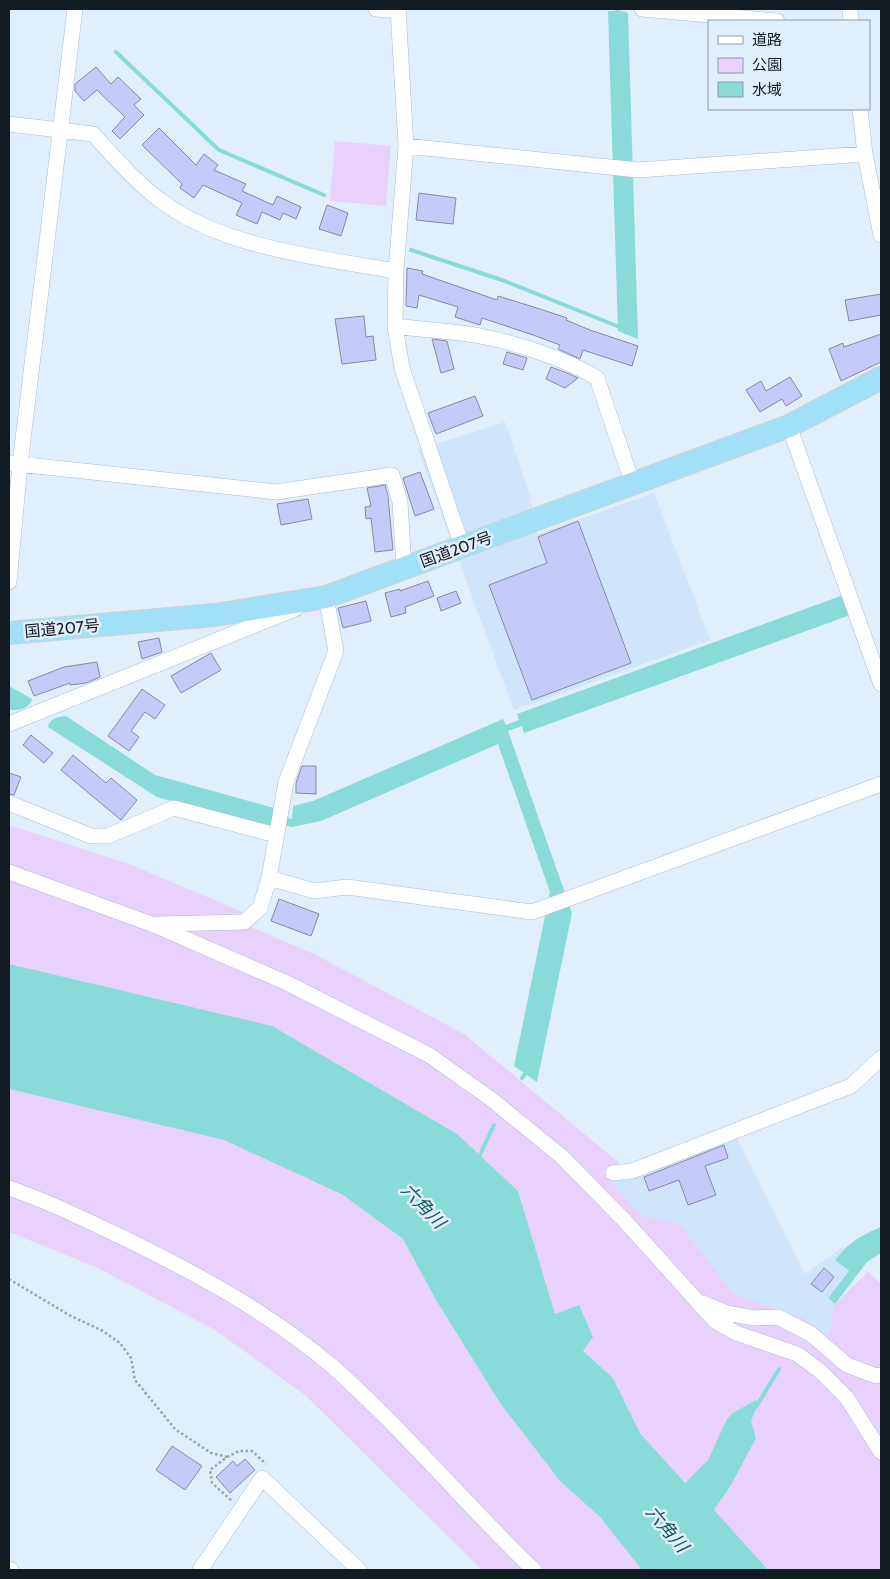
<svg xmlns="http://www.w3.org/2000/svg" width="890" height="1579" font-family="Cabin,'Noto Sans JP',sans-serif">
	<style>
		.built { fill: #cfe5fc }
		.green { fill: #e9d1fd }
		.water { fill: #88dbd8 }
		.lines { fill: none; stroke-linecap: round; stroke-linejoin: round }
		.stream { stroke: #88dbd8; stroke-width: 4 }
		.building { fill: #c5caf9; stroke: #878aa5 }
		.minor-casing { stroke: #a8bdd4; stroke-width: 16 }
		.highway-casing { stroke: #d0d1d3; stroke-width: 24 }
		.path { stroke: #98a4af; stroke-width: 2.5; stroke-dasharray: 2.5 2.5; stroke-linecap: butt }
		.minor { stroke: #fff; stroke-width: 15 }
		.highway { stroke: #a1e0f7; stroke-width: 22 }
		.labels { text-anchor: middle; stroke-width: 5; stroke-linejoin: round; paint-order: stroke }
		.street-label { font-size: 16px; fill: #121a22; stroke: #e1eefc }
		.water-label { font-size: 18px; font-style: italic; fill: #115958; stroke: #e1eefc }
	</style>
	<rect width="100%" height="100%" fill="#e1eefc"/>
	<path class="built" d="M505,422L531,499L537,534L654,493L710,640L514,710L418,450Z
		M732,1128L805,1274L846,1245L835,1260L849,1271L828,1298L835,1304L828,1338L805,1319L735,1295L680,1224L643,1216L611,1182L624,1167Z"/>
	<path class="green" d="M335,141L391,146L386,206L330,201Z
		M9,825L129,864L245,913L251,927L316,955L464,1034L624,1167L611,1182L643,1216L680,1224L735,1295L806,1319L828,1337L835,1304L868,1272L881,1284V1570H768L764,1567L714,1510L731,1485L751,1421L758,1404L756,1400C716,1418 729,1432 707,1461C701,1469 692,1476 685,1483L640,1433L613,1378L583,1351L579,1306L555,1315L518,1191L91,985L9,964Z
		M9,1089L224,1140L343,1195L403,1239L436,1300L500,1403L560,1481L600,1517L642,1570H482L305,1395L215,1330L98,1268L9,1232Z"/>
	<path class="water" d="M615,9L628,13L638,339L618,331L608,11H615Z
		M846,594L853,614L524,733L522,726L508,731L572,913L537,1082L514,1066L550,892L498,744L321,821L292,827L272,822L270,828L157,797L48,727C50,718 57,717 66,716L155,775L274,808L273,814L292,819L293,806L313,801L503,719L506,725L519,720L517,714Z
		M9,686L32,699C28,710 19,710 9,710Z
		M9,964L272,1026L457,1134L518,1191L555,1314L579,1305L593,1337L583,1351L613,1378L640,1433L685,1483L708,1460L727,1419L734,1412L756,1400L758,1404L751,1421L756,1438L731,1485L714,1510L768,1570H642L600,1517L560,1481L500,1403L436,1300L403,1239L343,1195L224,1140L9,1089Z
		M881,1227V1253L867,1262L835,1304L828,1298L849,1271L835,1260C848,1243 861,1235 881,1227Z"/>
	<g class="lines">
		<path class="stream" d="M116,52L219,150L324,195
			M411,250L502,280L622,328
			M522,1078L528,1070
			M478,1159L494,1125
			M756,1407L779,1369"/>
	</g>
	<path class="building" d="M96,67L111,84L118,77L141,99L134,105L144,115L120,139L112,131L125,117L97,90L84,101L75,91V84Z
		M159,128L196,165L204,154L218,165L214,170L246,184L242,191L273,205L277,196L301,207L296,219L283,213L280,220L262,212L257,224L236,215L242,203L203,185L194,198L180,188L182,184L142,145Z
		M419,193L456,198L453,224L416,220Z
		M327,205L348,213L341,236L319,229Z
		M407,268L423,271L422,274L497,300L498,296L540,309L567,318L566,320L590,330L638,346L632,366L583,350L580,359L558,349L560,345L533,335L482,318L480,325L455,317L458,307L419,295L417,308L406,306Z
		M881,294V315L849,321L845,300Z
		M364,316L366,337L373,336L376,360L342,364L335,319Z
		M881,334V362L841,381L829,349L843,343L844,347Z
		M432,339L447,341L454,369L441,373Z
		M507,352L527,358L523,370L503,364Z
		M551,367L567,373L578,378L565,388L546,379Z
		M790,377L802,396L786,406L782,399L760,412L746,390L761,381L766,391Z
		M475,396L483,416L436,434L428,413Z
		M420,472L434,509L415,516L403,478Z
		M385,485L388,496L393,550L375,552L371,518L366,519L365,507L371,506L367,488Z
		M308,499L312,519L281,525L277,504Z
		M578,521L631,663L532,700L489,585L547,563L538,537Z
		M428,581L434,596L405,607L406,613L391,617L385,593L400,589V591Z
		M456,591L461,603L441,611L437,598Z
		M366,601L371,621L343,628L338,608Z
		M159,638L162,652L142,659L138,642Z
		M211,653L221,670L181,693L171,676Z
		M97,662L100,677L86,683L70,685V683L34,696L28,681L64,667Z
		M142,689L165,705L155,719L145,712L131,731L139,737L129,751L108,736Z
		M31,735L53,753L44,763L23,745Z
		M73,755L106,783L111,778L137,800L121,820L61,770Z
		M302,766H316V794L296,793V783Z
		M9,773L21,777L14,795L9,794Z
		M279,899L319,914L311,936L271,921Z
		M724,1145L728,1158L705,1166L716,1195L688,1205L679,1180L649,1191L644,1177Z
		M824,1268L834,1277L822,1292L811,1284Z
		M172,1446L202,1466L185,1490L156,1470Z
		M245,1459L255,1470L230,1493L216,1477L233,1461L237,1466Z"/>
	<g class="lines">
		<defs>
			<path id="minor" d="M376,9L399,11
				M398,9L406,146L396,271L395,326L402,368L462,546
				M642,9L777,21
				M850,9L851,21
				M860,109L865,154L881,235
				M9,124L93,134C115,158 137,184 164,203C226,248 321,258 396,271
				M406,146L638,170L865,154
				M395,326C423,330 453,331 480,336C516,343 566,359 597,378L633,485
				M789,426L881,684
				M9,463L276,492L392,475L400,502L404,568
				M9,582L20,464L75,9
				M9,724L295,609
				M9,803L91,836H108L174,808L276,835
				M9,872L154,925L287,983L429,1055L491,1099L561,1156L624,1220L715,1321L736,1333L797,1354L820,1371L847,1398L881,1452
				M269,878L314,891L347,887L532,912L881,784
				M159,924L244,922L260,908L269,878L286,782L336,651L326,597L319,600
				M613,1173L632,1171L851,1086L881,1058
				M9,1188C50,1202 90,1222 130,1241C201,1276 271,1314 332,1366C404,1430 465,1504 534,1570
				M703,1303L726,1313L755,1318L778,1317L811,1334L847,1365L876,1376L881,1375
				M9,1569L11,1570
				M200,1570L262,1478L359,1570"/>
			<path id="highway" d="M9,633L215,615L326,597L789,426L881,378"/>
		</defs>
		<use href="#minor" class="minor-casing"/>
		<use href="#highway" class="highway-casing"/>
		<path class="path" d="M9,1279L69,1315L103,1331L120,1343L131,1358L135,1380L175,1429L211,1453L227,1457L210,1470L212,1483L232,1501
			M227,1457L239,1451H252L266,1464"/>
		<use href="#minor" class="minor"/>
		<use href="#highway" class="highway"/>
	</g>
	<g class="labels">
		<g class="street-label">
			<text transform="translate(456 549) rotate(-20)" y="6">国道207号</text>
			<text transform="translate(62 628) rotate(-5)" y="6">国道207号</text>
		</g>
		<g class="water-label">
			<text transform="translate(423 1206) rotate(46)" y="6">六角川</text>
			<text transform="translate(667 1529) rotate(50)" y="6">六角川</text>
		</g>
	</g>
	<rect width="890" height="1579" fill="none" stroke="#121a22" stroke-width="20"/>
	<rect x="708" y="20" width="162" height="90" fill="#e1eefc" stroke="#8e99a5"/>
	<rect x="718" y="36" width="25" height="8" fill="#ffffff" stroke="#8e99a5"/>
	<text x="752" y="45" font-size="15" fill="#121a22">道路</text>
	<rect x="718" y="58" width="25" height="15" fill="#e9d1fd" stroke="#8e99a5"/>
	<text x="752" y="70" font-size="15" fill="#121a22">公園</text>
	<rect x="718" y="82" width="25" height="15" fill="#88dbd8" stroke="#8e99a5"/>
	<text x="752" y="95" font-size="15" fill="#121a22">水域</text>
</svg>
